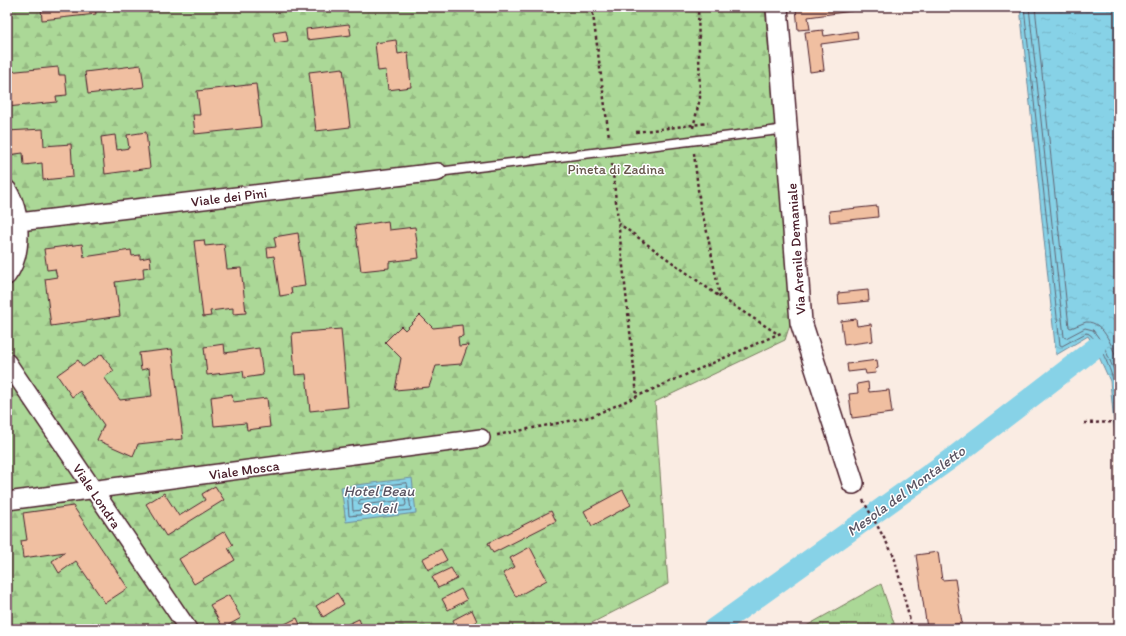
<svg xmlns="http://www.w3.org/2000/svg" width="1126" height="636" font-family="Itim,sans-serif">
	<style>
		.grass { fill: url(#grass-tufts); stroke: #7a7c61 }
		.forest { fill: url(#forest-firs); stroke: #7a7c61 }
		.water { fill: url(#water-ripples); stroke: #6f8a9c }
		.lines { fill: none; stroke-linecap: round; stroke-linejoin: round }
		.shore { stroke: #626776; stroke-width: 1 }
		.canal { stroke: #87d2e7; stroke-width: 21 }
		.building { fill: #f0bfa1; stroke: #4a1f2b }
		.service-casing { stroke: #4a1f2b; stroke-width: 11 }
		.minor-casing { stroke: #4a1f2b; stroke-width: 20 }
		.tertiary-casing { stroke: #4a1f2b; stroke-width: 24 }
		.path { stroke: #4a1f2b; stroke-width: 2.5; stroke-dasharray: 3 3; stroke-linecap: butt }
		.service { stroke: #fff; stroke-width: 8 }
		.minor { stroke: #fff; stroke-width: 17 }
		.tertiary { stroke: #fff; stroke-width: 21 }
		.labels { text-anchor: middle; stroke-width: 3; stroke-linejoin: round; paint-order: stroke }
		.park-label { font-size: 14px; fill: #67564b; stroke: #fff }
		.street-label { font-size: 14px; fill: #4a1f2b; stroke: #fff }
		.water-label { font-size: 15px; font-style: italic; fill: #5c5563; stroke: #fff }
	</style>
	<defs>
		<pattern id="grass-tufts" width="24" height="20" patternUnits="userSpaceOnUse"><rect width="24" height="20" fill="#abd897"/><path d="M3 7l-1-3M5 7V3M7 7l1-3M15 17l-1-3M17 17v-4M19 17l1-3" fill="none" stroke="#95b982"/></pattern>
		<pattern id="forest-firs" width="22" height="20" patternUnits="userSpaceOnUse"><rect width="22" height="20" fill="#abd897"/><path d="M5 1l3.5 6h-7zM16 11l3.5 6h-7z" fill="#95b982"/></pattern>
		<pattern id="water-ripples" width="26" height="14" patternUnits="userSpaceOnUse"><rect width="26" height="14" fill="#87d2e7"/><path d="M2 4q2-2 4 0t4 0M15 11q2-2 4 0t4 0" fill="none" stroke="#76b4c6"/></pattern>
	</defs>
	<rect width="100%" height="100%" fill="#faece3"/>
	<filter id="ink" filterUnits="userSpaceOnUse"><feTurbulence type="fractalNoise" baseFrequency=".025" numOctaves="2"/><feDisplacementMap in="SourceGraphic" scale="8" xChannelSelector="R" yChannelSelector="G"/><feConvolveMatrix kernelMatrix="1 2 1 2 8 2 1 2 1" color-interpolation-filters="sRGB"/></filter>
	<g filter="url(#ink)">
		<path class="grass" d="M881,584L896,629H801Z"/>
		<path class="forest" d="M7,7H765L792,318L785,340L655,402L668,584L580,629H7Z"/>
		<path class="water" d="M1020,7H1119V478L1110,381L1095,348L1088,336L1056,355Z
			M412,478L416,513L346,522L341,487Z"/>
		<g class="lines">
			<path class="shore" d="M1024,7L1060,345L1062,346L1086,333C1096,333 1111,370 1113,380C1118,395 1117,419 1119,436
				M1029,7L1064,337L1066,338L1085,328L1093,330L1103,344L1119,382
				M1035,7L1069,327L1071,328L1086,322C1105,321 1113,350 1119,365
				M407,483L411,510L349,516L347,490Z
				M403,488L406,504L405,506L353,511L352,495Z
				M397,495L399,498L398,501L360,505L358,504L360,500Z"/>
			<path class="canal" d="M713,629L956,455L1095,348"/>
		</g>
		<path class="building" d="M41,7H95L96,14L42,20Z
			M806,7H852V11L808,17L810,29L798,30L796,8Z
			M349,24L351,35L307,40L306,29Z
			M823,30L824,36L857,31L858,39L821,44L824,70L810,72L805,32Z
			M286,31L288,41L275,43L273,33Z
			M396,40L398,54L408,52L411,87L388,90L386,70L378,71L375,43Z
			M141,65L144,87L88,94L85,72Z
			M58,67L59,75H65L67,95L56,96L57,102L7,107V72Z
			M343,68L350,127L316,131L309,72Z
			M256,84L261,127L195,134L193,115H200L197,91Z
			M43,129L44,146L71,144L73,177L43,180L42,163L24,165L23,153L8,155L7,131Z
			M146,132L150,168L105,174L101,137L115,135L117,150L129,148L127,135Z
			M877,206L878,217L830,222L829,211Z
			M388,221L389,230L415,227L419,258L389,262V268L361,271L355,226Z
			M298,233L305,286L291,288L292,294L280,296L274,256L268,257L267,248L276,247L274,237Z
			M204,240L205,246L224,244L227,269L241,268L246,313L233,314V308L210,311L211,316L203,317L194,241Z
			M82,244L84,257L131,250L132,256L140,255V259L150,257L151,267L143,268L144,278L115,282L120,316L51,326L45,279L57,277L55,269L47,270L44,249Z
			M868,290L869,301L839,304L838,293Z
			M420,315L433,328L462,325L463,336L458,337L459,346L468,345L461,364L436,366L429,387L395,390L401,358L385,342L401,326L405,330Z
			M856,319L857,326L871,324L873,341L844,345L841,321Z
			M341,329L348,407L310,411L306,374L295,375L292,333Z
			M224,344L225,353L259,348L263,375L244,378L243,371L207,375L204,347Z
			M172,349L183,439L138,444L133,456L97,440L104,425L80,391L72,397L57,375L78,360L83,367L102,354L114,371L104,377L120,400L152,396L149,368L141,370L139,353Z
			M877,360L878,368L875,369L876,373L866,374L865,370L848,372L847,364Z
			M868,382L869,392L889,390L892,413L852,418L849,394L858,393L857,384Z
			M232,394L233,402L267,398L270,427L247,430L246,423L214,426L211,397Z
			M215,486L224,500L166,536L146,504L164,493L179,516L205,500L202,494Z
			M623,490L631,505L592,526L584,511Z
			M73,506L128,588L105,603L76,561L59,573L52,561L65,552L23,558L21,541L27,540L23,513Z
			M551,511L556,521L493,553L488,543Z
			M225,531L233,545L228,548L235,560L194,584L179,559Z
			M530,547L547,580L516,597L503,573L515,567L510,558Z
			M441,549L447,560L428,570L422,559Z
			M938,552L942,580L955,579L962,623L927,628L916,555Z
			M451,568L457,579L438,588L432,577Z
			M461,589L467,600L448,610L442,599Z
			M337,593L344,604L323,617L316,606Z
			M229,595L241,618L223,628L210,605Z
			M472,610L477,621L462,629H457L453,620Z
			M297,618L302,629H275Z
			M359,619L363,629H343L349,626L348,624Z"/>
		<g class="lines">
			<defs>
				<path id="service" d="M438,172L779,130"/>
				<path id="minor" d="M7,189C22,211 24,254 7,276
					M19,222L438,172
					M7,362L188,629
					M7,501L481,438"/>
				<path id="tertiary" d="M777,7L801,322L853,483"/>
			</defs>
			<use href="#service" class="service-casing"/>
			<use href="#minor" class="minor-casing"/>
			<use href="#tertiary" class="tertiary-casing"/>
			<path class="path" d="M592,7L609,137
				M693,128L700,98L698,7
				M636,132L708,123
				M694,153L700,207L706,227L720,297L778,334
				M612,164L637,396
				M618,223L720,297
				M1084,423L1119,422
				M497,435L590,417L783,332
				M863,500L894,556L912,629"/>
			<use href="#service" class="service"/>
			<use href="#minor" class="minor"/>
			<use href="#tertiary" class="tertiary"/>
		</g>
	</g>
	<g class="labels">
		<g class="park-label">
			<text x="616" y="174">Pineta di Zadina</text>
		</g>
		<g class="street-label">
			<text transform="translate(229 197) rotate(-7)" y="5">Viale dei Pini</text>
			<text transform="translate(796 249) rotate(-94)" y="5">Via Arenile Demaniale</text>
			<text transform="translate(244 470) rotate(-8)" y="5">Viale Mosca</text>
			<text transform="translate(97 496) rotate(56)" y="5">Viale Londra</text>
		</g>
		<g class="water-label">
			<text x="379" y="496">Hotel Beau<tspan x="379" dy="17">Soleil</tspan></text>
			<text transform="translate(906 491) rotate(-36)" y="5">Mesola del Montaletto</text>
		</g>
	</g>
	<rect width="1126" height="636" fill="none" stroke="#fff" stroke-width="24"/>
	<rect x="12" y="12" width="1102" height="612" fill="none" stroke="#4a1f2b" stroke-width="1.5" filter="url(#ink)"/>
</svg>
